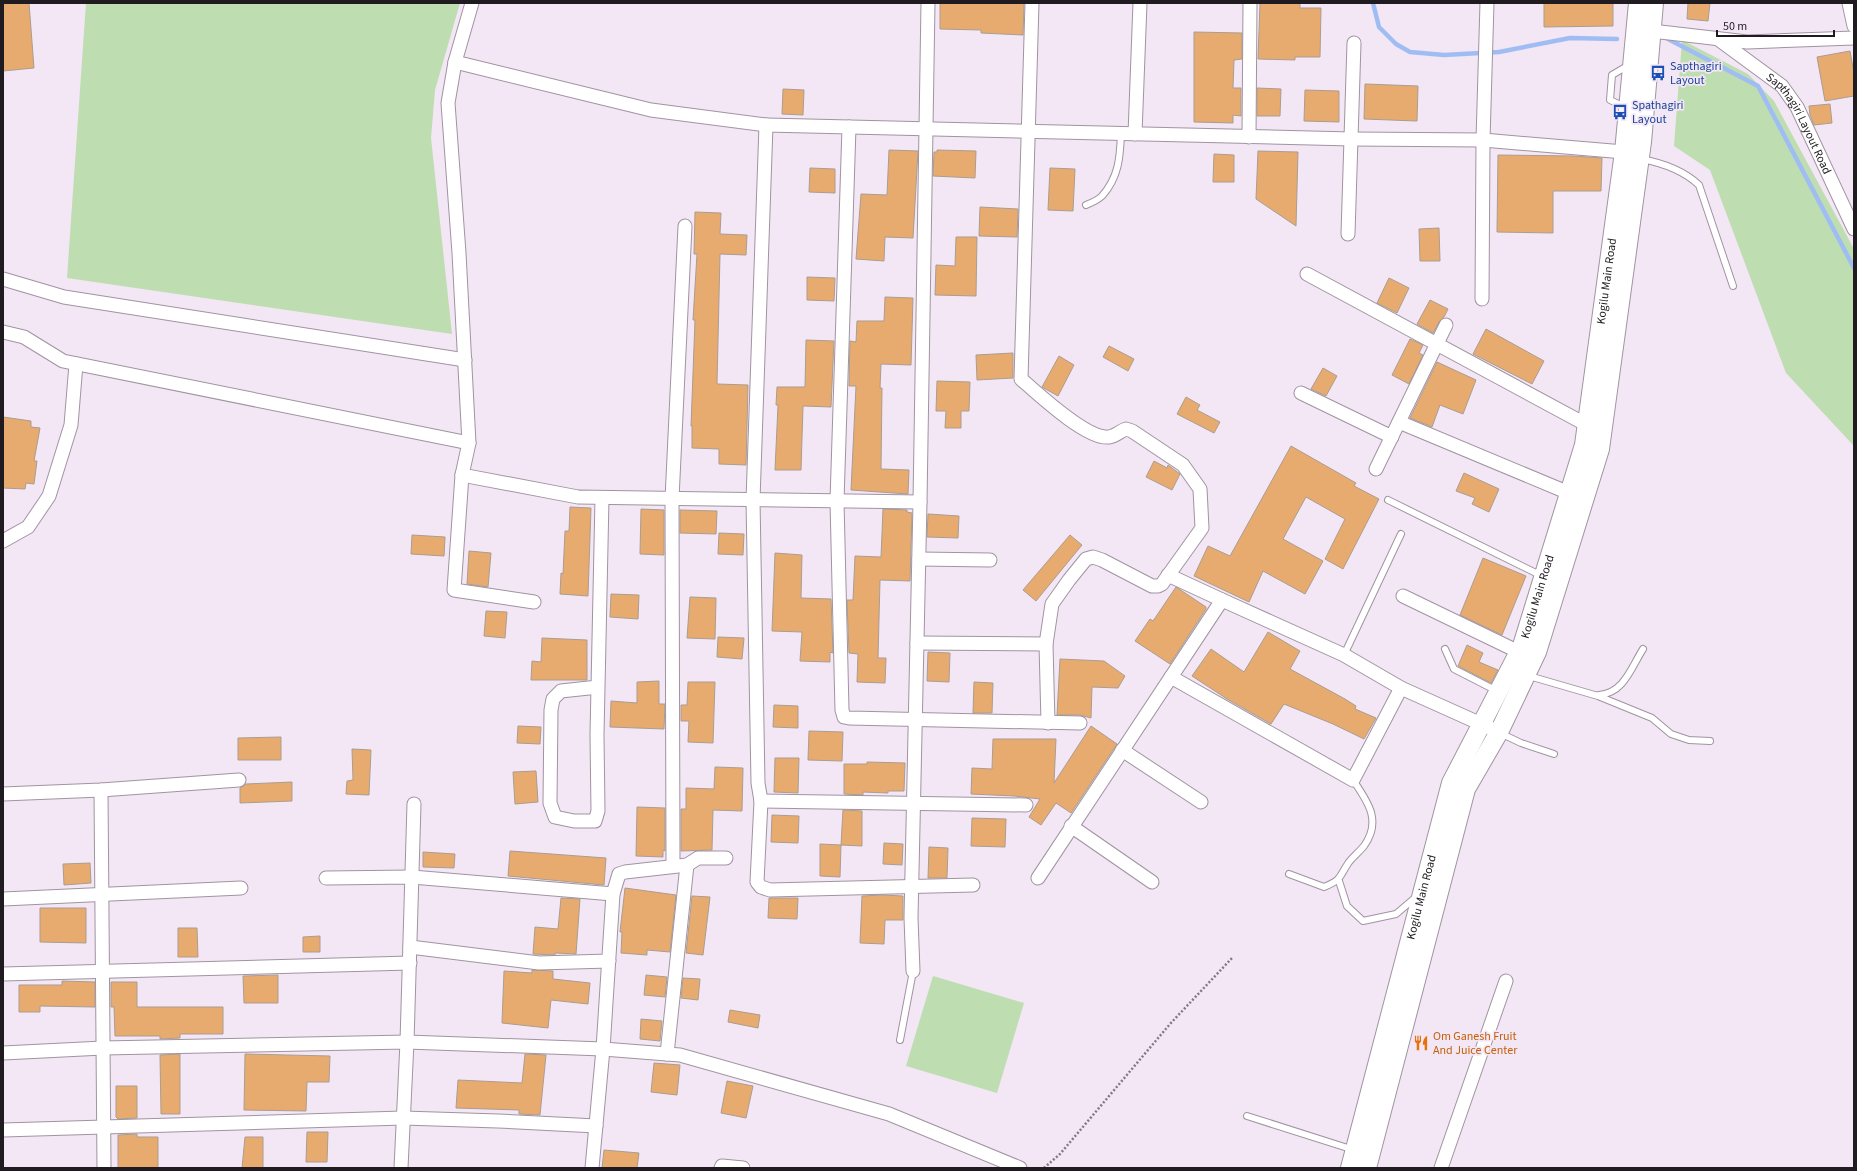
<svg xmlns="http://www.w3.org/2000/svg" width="1857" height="1171" font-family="'Source Sans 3',sans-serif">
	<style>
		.green { fill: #beddb1 }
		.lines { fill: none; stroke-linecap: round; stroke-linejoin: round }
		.stream { stroke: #9fbdf3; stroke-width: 4.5 }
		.building { fill: #e8ab6f; stroke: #aa9d90 }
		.lane-casing { stroke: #a094a1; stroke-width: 8 }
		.street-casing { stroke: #a094a1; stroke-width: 15 }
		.secondary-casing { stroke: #a094a1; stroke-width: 20 }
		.path { stroke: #817983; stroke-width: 2.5; stroke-dasharray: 2 2; stroke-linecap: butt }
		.lane { stroke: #fff; stroke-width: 6 }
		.street { stroke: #fff; stroke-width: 13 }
		.secondary { stroke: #fff; stroke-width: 18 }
		.labels { text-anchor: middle; stroke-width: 3.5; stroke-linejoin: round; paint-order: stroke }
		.transit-label { font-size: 12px; fill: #164399; stroke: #f3e6f5; text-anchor: start }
		.street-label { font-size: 12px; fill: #1f1b20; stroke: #f3e6f5 }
		.food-label { font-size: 12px; fill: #c56008; stroke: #f3e6f5; text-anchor: start }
	</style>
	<rect width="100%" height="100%" fill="#f3e6f5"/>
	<path class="green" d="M86,3H460L435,90L431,138L452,334L67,278Z
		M1682,40L1748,74L1774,101L1854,249V446L1786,373L1710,170L1674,146Z
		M933,976L1024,1003L997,1093L906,1066Z"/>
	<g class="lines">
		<path class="stream" d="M1373,3L1379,27L1396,44L1410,52L1444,55L1499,52L1570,38L1617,39
			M1668,39L1758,86L1854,268"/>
	</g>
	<path class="building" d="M3,3H29L34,68L3,71Z
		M940,3H1024L1023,35L981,33V30L940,29Z
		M1260,3H1300V8H1321L1320,57H1295V60L1258,59Z
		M1544,3H1613V26L1544,27Z
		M1688,3H1710L1708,21L1687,19Z
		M1194,32L1242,33V59L1234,60L1233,88H1241V116L1233,115V123L1194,122Z
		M1850,51L1854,73V96L1825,101L1817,57Z
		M1365,84L1418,86L1417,121L1364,119Z
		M1257,88L1281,89L1280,116H1257Z
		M783,89L804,90L803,115L782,114Z
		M1305,90L1339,91V122L1304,121Z
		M1830,104L1832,123L1814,125L1810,115L1809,106Z
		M889,150L918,151L913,238L885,237L884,261L856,259L861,194L887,195Z
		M937,150L976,151L975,178L933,176L934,152H937Z
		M1258,151L1298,152L1296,226L1256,199Z
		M1214,154L1234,155V182H1213Z
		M1498,155L1573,156L1602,158L1601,191H1553V233L1497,232Z
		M810,168L835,169V193L809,192Z
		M1050,168L1075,169L1073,211L1048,210Z
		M980,207L1018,209L1017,237L979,236Z
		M695,212L721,213L720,234L747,235L746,255L720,254L717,384L748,385L746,465L719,464V449L692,448V426H691L695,320H693L697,254H694Z
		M1439,228L1440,261H1420L1419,229Z
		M956,237H977L976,296L935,295L936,265L955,266Z
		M807,277L835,278L834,301L807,300Z
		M1389,278L1409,288L1397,313L1377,303Z
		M885,297L913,298L911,365L881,364L880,388H882L881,469L909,470L908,494L851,490L856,386H849L850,341L856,342L857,321H884Z
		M1430,300L1448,309L1444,317L1439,322L1433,333L1417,324Z
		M1486,329L1544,361L1532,384L1473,354Z
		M1410,339L1423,345L1419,353L1423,355L1409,384L1392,375Z
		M806,340L834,341L831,407L803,406L801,470H775L778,405H776L777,387H805Z
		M1109,346L1134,359L1128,371L1103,357Z
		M1013,353V378L977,380L976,355Z
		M1059,356L1074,365L1058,396L1042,387Z
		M1437,362L1476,380L1463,414L1440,405L1432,427L1410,418Z
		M1323,368L1337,376L1326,396L1311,389Z
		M937,381L970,382L969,411H961V428H945L946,411H936Z
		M1186,397L1200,405L1197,410L1220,422L1214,433L1177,414Z
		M3,417L31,421V427L40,428L34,461H37L34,484L26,483L25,489L3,488Z
		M1291,446L1356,483L1354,486L1379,499L1343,569L1325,559L1345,519L1306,497L1283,539L1323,561L1305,594L1263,571L1249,602L1194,576L1208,546L1230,556Z
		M1154,461L1167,468L1168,465L1180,474L1172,490L1146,477Z
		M1464,473L1499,489L1489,512L1472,504L1475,498L1456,491Z
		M570,507L591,508L588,596L560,594L561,573L563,574L565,531H569Z
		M641,509L664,510V555L640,554Z
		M883,509L907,510V512L912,513L910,581L880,580L878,658H886L885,683L857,682L858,654L849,653L847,600H853L855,556L881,557Z
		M680,510L717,511L716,534L680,533Z
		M928,514L959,516L958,538L927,537Z
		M719,533L744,534L743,555L718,554Z
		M412,535L445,537L444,556L411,554Z
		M1070,535L1082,545L1036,601L1023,590Z
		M469,551L491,553L488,587L467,584Z
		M775,553L802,555L801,598L831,599L833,653L830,652V662L800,661L802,632L772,631Z
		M1483,558L1526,576L1502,635L1460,615Z
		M1176,587L1206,607V609L1170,664L1135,641L1150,619L1153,621Z
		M611,594L639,595L638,619L610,617Z
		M690,597L716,598L715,639L687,638Z
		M486,611L507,612L505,638L484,636Z
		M1268,632L1300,651L1290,669L1345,699L1356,706L1355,709L1376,718L1364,739L1333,724L1284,704L1271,724L1227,699L1192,676L1211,649L1244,672Z
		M718,637L744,638L742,659L717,657Z
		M542,638L587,640V680H531L532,661L541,662Z
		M1467,645L1483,653L1479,662L1498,670L1491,683L1458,666Z
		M928,652L950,653L949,682L927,681Z
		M1060,659L1104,661L1125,676L1118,688L1092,687L1091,718L1080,715H1057Z
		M659,681V704H665L664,729L610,727L611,701L637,703V682Z
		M688,682H715L713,743L688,742L689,721H681V705H687Z
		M974,682L993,683L992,713H973Z
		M774,705L798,706V728L773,727Z
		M518,726L541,727L540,744L517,743Z
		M1091,726L1117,744L1071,813L1056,803L1041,825L1029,817L1040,799L1014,796L971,794L972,768L992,769L993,739H1056L1054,783Z
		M809,731L843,732L842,761L808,760Z
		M281,737V760H238V738Z
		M352,749L371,750L369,795L346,794L347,781L353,780Z
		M775,758H799L798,793L774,792Z
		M867,762L905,763L904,791H888V793L863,792V795L844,794V764H867Z
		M715,767L743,768L742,811L713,810L712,850L681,851V809H686V788L714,789Z
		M536,771L538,802L515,804L513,772Z
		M292,782V801L240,803V788L246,784Z
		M637,807L665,808V851L663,850V857L636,856Z
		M843,810L862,811V846L841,845Z
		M772,815L799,816L798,843L771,842Z
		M972,818L1006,819L1005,847L971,846Z
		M884,843L903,844L902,865L883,864Z
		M820,844L841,845L840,877L820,876Z
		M929,847L948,848L947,878H928Z
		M510,851L606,858L604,885L508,876Z
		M423,852L455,854L454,868L423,867Z
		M90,863L91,883L64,885L63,864Z
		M625,888L676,895L670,952L647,950V955L621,953L622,932H620Z
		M883,895L903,896V920H885L884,944L860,943L862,896Z
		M692,896L710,897L703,955L686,953Z
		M561,898L580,899L576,954L555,953V955L533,954L535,927L558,929Z
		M769,898H798L797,919L768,918Z
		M40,908H86V943L40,942Z
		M178,928H197L198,957H178Z
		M320,936V952H303V937Z
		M532,970L553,971V979L590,983L588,1004L551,1000L548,1028L502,1023L504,971L532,973Z
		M278,975V1003H244L243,976Z
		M646,975L667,977L665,997L644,995Z
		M683,978L700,979L698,1000L681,998Z
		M62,981L95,982V1007L40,1006V1012H19V985H62Z
		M111,982H137V1007H223V1034H180V1038L160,1039V1036H115L114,1007H111Z
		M730,1010L760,1015L758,1028L728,1022Z
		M641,1019L662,1021L660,1041L640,1039Z
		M180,1054V1114H161L160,1055Z
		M245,1054L330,1056L329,1082H307L306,1111L244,1110Z
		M525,1054L546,1055L540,1115L519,1114V1110L456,1108L458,1080L522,1083Z
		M654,1063L680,1065L677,1095L651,1092Z
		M727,1081L753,1086L746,1118L721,1113Z
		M116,1086H137V1118L118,1119L116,1117Z
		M307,1132H328L327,1162H306Z
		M137,1134V1137H158V1168H118V1135Z
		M245,1137H263V1168H242Z
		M604,1150L639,1153L637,1168H602Z"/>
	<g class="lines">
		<defs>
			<path id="lane" d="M1627,108L1610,100L1612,75L1629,65
				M1641,159C1663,163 1683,170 1699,185L1733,286
				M1086,205C1091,203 1098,200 1102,196C1119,177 1120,157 1121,134
				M1388,500L1542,576
				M1445,649L1454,669L1497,691
				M1344,655L1401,534
				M1529,676L1598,696L1652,718L1671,734L1689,740L1710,741
				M1599,695C1624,693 1631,668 1643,649
				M1500,733L1521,743L1554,754
				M1289,874L1324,887C1343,879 1338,878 1349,862C1353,857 1359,852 1364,846C1382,821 1368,802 1353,780
				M1339,881L1347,906L1363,921L1396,914L1416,897
				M900,1040L913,971
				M1247,1116L1354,1150"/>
			<g id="street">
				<path d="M472,3L455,62L448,103L459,253L469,443L462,475L578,497L920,502L928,3"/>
				<path d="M1032,3L1021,379C1037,393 1087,440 1109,437C1116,436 1120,431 1126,429L1132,431L1183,465L1200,489L1202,528L1162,584L1158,586H1152L1102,560L1093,557L1086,559L1069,580L1052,604L1046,644L1048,723"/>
				<path d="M1849,3L1854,26"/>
				<path d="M1643,30L1747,42L1854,38"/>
				<path id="s1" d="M1718,39L1782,86L1797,107L1854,229"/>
				<path d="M455,62L651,110L766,125"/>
				<path d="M849,127L837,501L842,710L844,717L849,718L1080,723"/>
				<path d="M1135,134L1140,3"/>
				<path d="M1249,137L1250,3"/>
				<path d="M1348,234L1354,43"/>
				<path d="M1307,274L1587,425"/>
				<path d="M3,279L64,297L465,360"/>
				<path d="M1482,299L1483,140L1487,3"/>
				<path d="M3,332L24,337L63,361L469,443"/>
				<path d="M1301,393L1392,437"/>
				<path d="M1399,422L1569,493"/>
				<path d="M1376,469L1446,325"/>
				<path d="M462,475L454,590L534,602"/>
				<path d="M3,541L28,527L49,496L71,425L76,364"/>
				<path d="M919,559L990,560"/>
				<path d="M1168,575L1222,600"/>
				<path d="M1403,596L1519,652"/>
				<path d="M917,643L1046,644"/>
				<path d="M1171,677L1353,780L1401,688L1499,732"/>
				<path d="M598,687L561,691L553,699L551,710L550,803L555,817L574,821H595L598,811L597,735L602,498"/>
				<path d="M1122,750L1201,802"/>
				<path d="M101,790L104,1168"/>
				<path d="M3,794L101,790L239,780"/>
				<path d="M761,801L1026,805"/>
				<path d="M1071,826L1152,882"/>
				<path d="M673,865L672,499L685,226"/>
				<path d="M326,878L412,877L613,894"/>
				<path d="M1038,878L1222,600L1344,655L1401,688"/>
				<path d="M973,885L770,890L761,887L757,882L761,801L758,783L753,500L766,125L1352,139L1483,140L1624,152L1632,156"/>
				<path d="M3,899L241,888"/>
				<path d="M410,947L539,963L609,961"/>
				<path d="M913,971L911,918L920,502"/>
				<path d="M3,974L410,963"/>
				<path d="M3,1053L103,1048L407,1042L603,1049L680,1055L889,1114L1020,1168"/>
				<path d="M667,1054L687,865"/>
				<path d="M3,1130L403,1118L498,1121L596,1126"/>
				<path d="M401,1168L407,1042L414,804"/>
				<path d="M592,1168L603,1049L613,894L619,874L625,872L687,865L698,858H726"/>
				<path d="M721,1168L722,1166L743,1168"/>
				<path d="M1441,1168L1506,981"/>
			</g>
			<g id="secondary">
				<path id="s2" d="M1350,1168L1451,783L1522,646L1584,445L1624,152L1638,3"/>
				<path d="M1367,1168L1466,789L1499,732L1537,652L1600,449L1642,142L1654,3"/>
			</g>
		</defs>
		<use href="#lane" class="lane-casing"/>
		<use href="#street" class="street-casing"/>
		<use href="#secondary" class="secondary-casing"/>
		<path class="path" d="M1044,1168L1060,1154L1170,1024L1232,958"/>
		<use href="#lane" class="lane"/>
		<use href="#street" class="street"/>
		<use href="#secondary" class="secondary"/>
	</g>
	<defs>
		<symbol id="bus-bare" viewBox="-9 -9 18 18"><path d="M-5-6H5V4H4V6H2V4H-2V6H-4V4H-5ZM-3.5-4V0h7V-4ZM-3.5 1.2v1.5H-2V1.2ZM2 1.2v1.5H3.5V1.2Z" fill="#1a4fb4" stroke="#f3e6f5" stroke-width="2.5" paint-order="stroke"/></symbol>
		<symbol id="restaurant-bare" viewBox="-9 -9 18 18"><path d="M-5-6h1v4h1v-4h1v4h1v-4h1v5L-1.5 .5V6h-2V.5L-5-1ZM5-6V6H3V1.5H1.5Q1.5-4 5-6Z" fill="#e8710a" stroke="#f3e6f5" stroke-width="2.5" paint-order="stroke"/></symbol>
	</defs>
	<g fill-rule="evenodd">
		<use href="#bus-bare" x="1647" y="62" width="22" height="22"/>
		<use href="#bus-bare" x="1609" y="101" width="22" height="22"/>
		<use href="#restaurant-bare" x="1410" y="1032" width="22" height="22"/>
	</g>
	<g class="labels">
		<g class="transit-label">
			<text x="1670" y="70">Sapthagiri<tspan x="1670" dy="14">Layout</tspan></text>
			<text x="1632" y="109">Spathagiri<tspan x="1632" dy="14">Layout</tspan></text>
		</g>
		<g class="street-label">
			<text dy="4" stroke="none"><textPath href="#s1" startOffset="120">Sapthagiri Layout Road</textPath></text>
			<text dy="4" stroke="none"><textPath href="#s2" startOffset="928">Kogilu Main Road</textPath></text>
			<text dy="4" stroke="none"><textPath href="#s2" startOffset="604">Kogilu Main Road</textPath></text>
			<text dy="4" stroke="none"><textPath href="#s2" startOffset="280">Kogilu Main Road</textPath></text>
		</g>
		<g class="food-label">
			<text x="1433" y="1040">Om Ganesh Fruit<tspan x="1433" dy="14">And Juice Center</tspan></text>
		</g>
	</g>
	<rect width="1857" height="1171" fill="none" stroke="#1f1b20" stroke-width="8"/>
	<path d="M1717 30v6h117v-6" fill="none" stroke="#1f1b20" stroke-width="2"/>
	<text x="1723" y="30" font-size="12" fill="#1f1b20" stroke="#f3e6f5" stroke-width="3" paint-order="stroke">50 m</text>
</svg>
